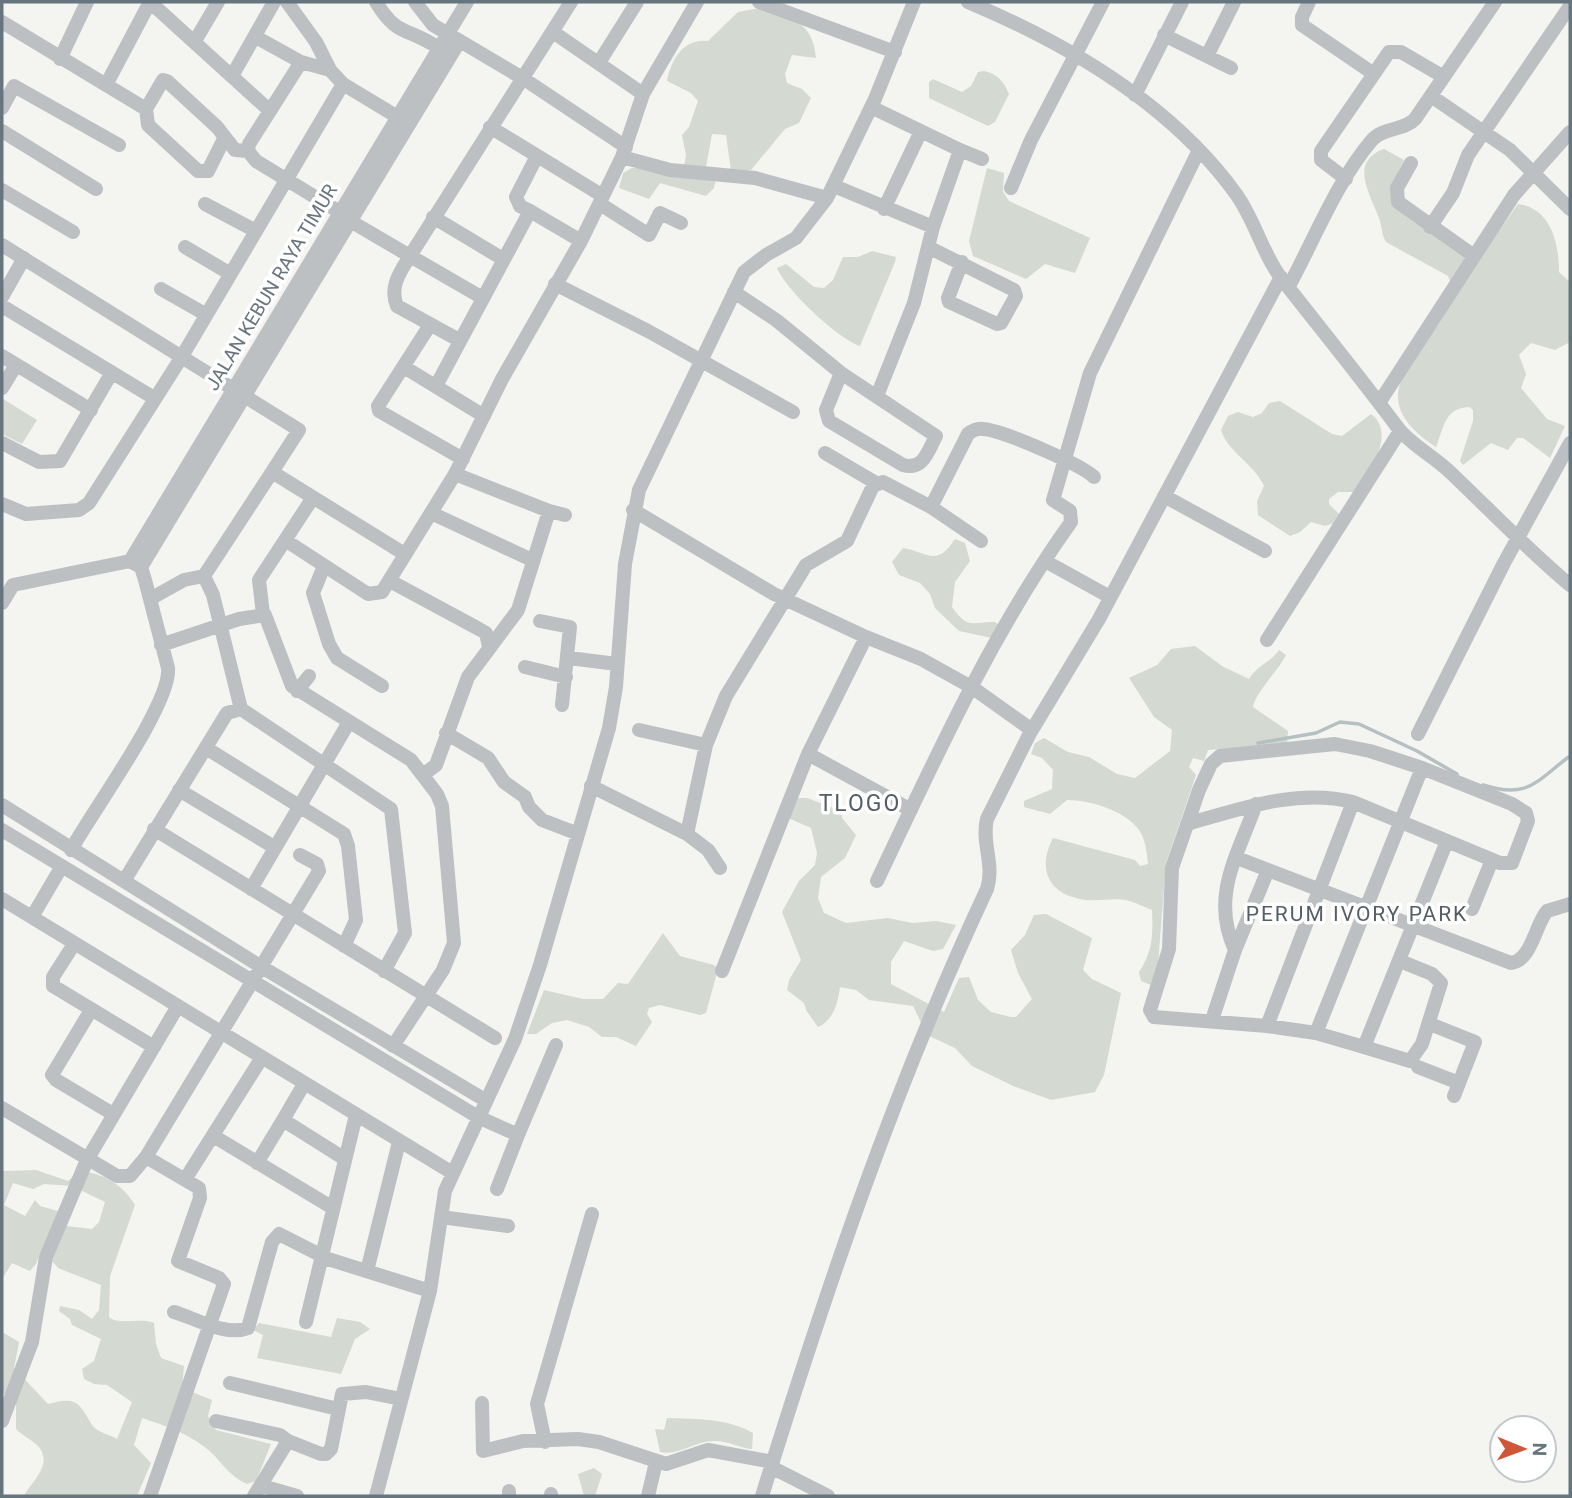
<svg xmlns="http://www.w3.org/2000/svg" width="1572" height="1498" font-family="Roboto,sans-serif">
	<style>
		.green { fill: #d4d9d1 }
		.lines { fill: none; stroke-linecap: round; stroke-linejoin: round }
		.stream { stroke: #b5c0c3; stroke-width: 3.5 }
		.minor { stroke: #bcc0c3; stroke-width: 14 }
		.labels { text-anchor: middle; stroke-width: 7; stroke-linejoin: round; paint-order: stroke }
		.street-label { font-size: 19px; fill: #67757f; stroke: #fff }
		.neighbourhood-label { font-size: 21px; letter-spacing: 2px; fill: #545e65; stroke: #fff }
		.quarter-label { font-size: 23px; letter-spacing: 2px; fill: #545e65; stroke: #fff }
	</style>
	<rect width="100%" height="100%" fill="#f4f4f1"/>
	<path class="green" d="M760,8C792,21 812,19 816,58L792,55L785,74L787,83L802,89L811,98L799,123L785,129L751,170L731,171L726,135L712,134L706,167L716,178L714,188L706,196L660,183L649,199L619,188L623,173L632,168L684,167L686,155L682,135L689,127L698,101L691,93L667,81C671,59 684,38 708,41L738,12Z
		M984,71C997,74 1004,81 1009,94L995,122L988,126L929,98V82L933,79L962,92L971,86L978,72Z
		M1384,149L1404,160L1393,182L1412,220L1459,253L1496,235L1518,204C1551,208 1559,243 1559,272L1570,282V342L1555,350L1531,343L1519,355L1526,374L1521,388L1547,419L1565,426L1550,458L1523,438H1517L1508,450L1491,443L1463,465L1460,461L1473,421V410L1469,407C1444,408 1444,428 1436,447C1351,391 1432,354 1455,294L1448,276L1386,242C1382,235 1382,229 1380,221C1372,197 1347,162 1384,149Z
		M987,168L1004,173L1003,192L1009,201L1090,238L1075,273L1045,264L1026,279L973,256L969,241Z
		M872,251L896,257L895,262L860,346C837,338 786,290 777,268L786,264L814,287L824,288L833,280L843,257H858Z
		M3,399L37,420L22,444L2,434Z
		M1280,401L1332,434L1342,436L1371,414C1397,433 1369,475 1354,492H1338L1329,499V504L1339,514L1334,523L1325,526L1311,522L1300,532L1290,536L1258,515L1257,501L1264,486C1255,465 1227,451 1221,430L1228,416L1238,412L1253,417L1262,413L1269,403Z
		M955,539L965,543L970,561L955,582L952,607C969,631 972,621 995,622L999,625L992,638L959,631L935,608L930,594L920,583L899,575L892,562L903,548C929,553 937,567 955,539Z
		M1195,646L1222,666L1249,679C1257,665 1270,663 1279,650L1286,655C1278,671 1255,693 1253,707L1288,731L1287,744L1208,750L1204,761L1193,758L1189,767L1196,775L1166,863L1158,964L1151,985L1141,981L1139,972C1153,951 1153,935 1152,910C1144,907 1135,902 1126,900C1114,898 1100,901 1087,900C1050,896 1036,871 1053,838L1135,860L1140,866L1148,864C1147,855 1146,844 1142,835C1131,812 1091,800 1067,800L1050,814L1024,807V801L1052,789L1053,770L1042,758L1031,754L1035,743L1044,738L1068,752L1089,757L1117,774L1135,778L1170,751L1172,730L1154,717L1129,678L1157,665L1171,649Z
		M797,798H807L842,811V818L856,835L845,858L821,877L818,898L824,913L846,923L888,918L912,923L936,921L956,925L943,949L933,951L904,941L891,962V984L944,1012L959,978L969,977L978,1000L991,1012L1011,1017H1016L1032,999L1018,973L1011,950L1025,935L1034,915L1046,914L1092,938L1083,970L1092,979L1121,993L1104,1075L1095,1092L1051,1100L1013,1086L972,1066L955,1048L927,1035L913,1006L869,1000L856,990L840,987C838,1002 834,1020 818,1027L806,1010L804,1003L787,990L789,980L801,960L782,912L799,881L815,865L817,853L811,828L788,818Z
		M663,933L680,956L714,965L718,969L706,1013L700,1015L660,1005L649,1008L647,1014L652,1022L636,1046L616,1037H602L589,1027L567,1020L552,1023L536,1034H527L544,990L583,999H603L618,983L628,984Z
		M36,1170L68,1181L79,1171C104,1173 123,1185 135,1205L110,1276L109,1317C120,1326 140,1317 154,1323L156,1344L161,1358L184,1366L182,1388L212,1400L208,1416L216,1430L271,1444L256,1481L247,1484C224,1473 221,1458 202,1445C184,1432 163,1425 142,1418L134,1445L151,1463L137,1496H24C32,1481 54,1464 38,1446C32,1440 23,1436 16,1429V1398L2,1393V1332L19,1342L14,1368L48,1404C76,1396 79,1402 92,1425C96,1432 111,1435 117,1439L132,1402L107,1385L94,1384L84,1379L82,1369L94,1361L101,1339L72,1325L70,1319L59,1311L60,1306L79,1310L92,1319L99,1310L101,1285L58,1268L52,1261L66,1226L92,1229L99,1222L105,1202L72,1186L44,1184L33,1189L13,1183L4,1205L25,1216L35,1200L40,1206L58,1211L36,1264L30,1271L12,1263L2,1279V1171Z
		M337,1318L360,1322L370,1329L355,1339L341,1374L257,1358L263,1335L253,1330L259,1323L331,1337Z
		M667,1418C696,1419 727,1418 753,1433L752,1449C740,1448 726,1440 714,1441C694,1441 680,1456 660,1452L655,1429L664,1430Z
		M594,1468L602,1474L595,1496H584L578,1474Z"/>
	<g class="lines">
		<path class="stream" d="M1258,743L1316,733L1340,722L1359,724L1417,751L1457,774
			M1483,785C1529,800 1537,780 1570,756"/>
		<path class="minor" d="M150,2L269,110
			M287,2L316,42L330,70L343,84L396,116
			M376,2C397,37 407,27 437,47
			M415,2L433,25L524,79L626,147
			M759,2L895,52
			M968,2C1068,44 1171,104 1236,194C1255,220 1262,253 1281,278C1320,328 1360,377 1398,428C1411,445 1435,457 1451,473C1490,510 1528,550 1570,585
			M1309,2L1302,17V25L1374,74
			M2,22L146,109L148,125L198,171H208L224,139
			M553,32L643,94
			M1164,35L1231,68
			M256,37L301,62L330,70
			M195,41L218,2
			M1207,56L1234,2
			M60,59L87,2
			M600,61L637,2
			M301,62L249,144L248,151L256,161L338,211
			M232,76L274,2
			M106,85L150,2
			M1135,95L1182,2
			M1431,96L1510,150L1570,209
			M871,107L960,150L933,227L914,303L877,396
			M2,108L14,86L119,145
			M146,109L163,80L167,81L217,127L235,150L248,151
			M490,127L603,196
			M2,131L96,189
			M960,150L982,159
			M622,157L670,170L755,178L827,198
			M1411,163L1397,188L1398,202L1474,256
			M1346,179L1321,160V151L1389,52H1401L1444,77
			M834,186L933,227
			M1011,188L1031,140L1103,2
			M2,190L73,232
			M205,204L256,231
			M600,204L649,235L660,213L681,223
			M884,209L921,131
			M530,211L520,206L516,197L537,156
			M433,217L503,259
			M352,222L410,256L571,2
			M1430,227L1453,193L1468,155L1570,6
			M2,245L299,430L272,472
			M185,247L229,273
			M930,248L1014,290L1016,296L1001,323L997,324L949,302L948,298L962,262
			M555,284L648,331L793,412
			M1289,286C1315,238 1337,181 1372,140C1383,127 1404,131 1415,119L1495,2
			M161,289L205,314
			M734,292L776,320L841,373L936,436C928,451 923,471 903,465L829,421L826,410L841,373
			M2,297L24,258
			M2,306L154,398
			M430,325L378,406L379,411L463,459
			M459,340L397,306C389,287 400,272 410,256L481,297
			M2,356L91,410
			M404,367L484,416
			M436,386L530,211L581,241
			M2,388L16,365
			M1379,403L1514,195L1570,132
			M2,443L39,462L60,461L111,374
			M825,453L876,483
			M1164,496L1265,551
			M2,504L26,514L79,510L89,503L181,358L343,84
			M931,507L981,541
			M633,510L774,594L866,637L921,659L973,688L1032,730
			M549,511L565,515
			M431,513L532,560
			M285,540L368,594L382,592L455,474L502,379L581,241L622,157L643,94L697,2
			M130,561L467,2
			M1045,561L1110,597
			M324,566L313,593L329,644L337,658L382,686
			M141,567L459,42
			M204,576L213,595L241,709
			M390,581L479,629L486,633L489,647
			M150,599L184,580L204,576L272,472L403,553
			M2,603L13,585L130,561L141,567L145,580L168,668C172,703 91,813 71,850
			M263,614L259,580L312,499
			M540,621L570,627L562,705
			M1267,640L1400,431
			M161,645L239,619L265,615L292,686L411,760L437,794L442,806L454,943L443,970L393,1046
			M569,658L617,664
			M525,667L566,677
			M297,691L309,676
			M639,730L706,745
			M446,733L488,758L504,782L525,797L529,807L542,820L576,833
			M1418,734L1504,563L1570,443
			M206,748L344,834L348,846L356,920L344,946
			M808,754L911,810
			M423,775L436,765L468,677L518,610L549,511L455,474
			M591,786L687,834L708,850L720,868
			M179,790L274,847
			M2,805L260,966L485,1100
			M1187,824C1240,809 1297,788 1353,802L1500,863H1512L1528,821L1526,813L1512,804L1422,768
			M154,829L495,1038
			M2,830L478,1117L518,1135L497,1189
			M687,834L706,745L726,696L806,565L847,541L873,486L883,482L931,507L968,434C973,430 977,428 983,429C1002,430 1082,465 1094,477
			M1237,858L1511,963C1532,960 1535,925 1547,911L1570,904
			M124,881L227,713L241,709L391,809L405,933L384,971
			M877,881C935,759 992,632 1071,522L1070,511L1053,500L1090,373L1199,150
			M251,889L349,722
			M2,899L451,1172
			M1472,909L1492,860
			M32,917L62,866
			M74,944L53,977V986L154,1047
			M1235,950C1210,896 1238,855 1256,804
			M722,971L808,754L866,637
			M91,1010L52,1075L56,1080L113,1114
			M1212,1020L1235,950L1268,870
			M1430,1024L1475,1042L1454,1096
			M1267,1026L1353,802
			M1316,1033L1422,768L1370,751L1335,744L1220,756L1211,764L1199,790L1172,868L1169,949L1150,1010L1154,1017L1267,1026L1316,1033L1364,1047L1447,841
			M1364,1047L1410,1061L1422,1044L1441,983L1432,974L1400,961
			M1418,1067L1459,1083
			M2,1108L117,1176H130L146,1157L319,871L317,864L300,855
			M283,1120L304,1084
			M518,1135L556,1045
			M215,1137L333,1208
			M146,1157L199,1188L200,1198L178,1261L219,1278L224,1284L150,1496
			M257,1163L283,1120L345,1159
			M186,1178L261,1059
			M441,1217L508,1226
			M367,1271L399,1142
			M174,1312C195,1318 226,1337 248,1328L272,1242L279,1234L328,1259L430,1291
			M306,1322L356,1115
			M230,1383L338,1409
			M482,1403L483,1451L523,1441L578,1439L599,1442L666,1464L708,1450L773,1462
			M2,1421L32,1342L46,1257L87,1160L178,1006
			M216,1421L280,1435L288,1441
			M545,1442L537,1404L592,1214
			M771,1467L828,1496
			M262,1486L297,1496
			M254,1496L288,1441L321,1454H326L331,1449L342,1394L366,1392L401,1399
			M376,1496L430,1291L445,1191L515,1039L540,965L609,728L616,687L625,564L639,490L744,272L766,255L796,238L827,198L875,99L914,2
			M509,1496V1491
			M551,1496V1494
			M648,1496L656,1462
			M762,1496C826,1290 895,1085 987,889C995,865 981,842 987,819L1029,735L1099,619L1281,277"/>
	</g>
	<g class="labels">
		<g class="street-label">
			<text transform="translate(271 287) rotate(-59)" y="7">JALAN KEBUN RAYA TIMUR</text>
		</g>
		<g class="neighbourhood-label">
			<text x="1357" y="921">PERUM IVORY PARK</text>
		</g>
		<g class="quarter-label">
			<text x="860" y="811">TLOGO</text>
		</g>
	</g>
	<rect width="1572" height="1498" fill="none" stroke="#67757f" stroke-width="7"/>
	<g transform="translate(1523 1449) rotate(91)"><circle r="33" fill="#ffffff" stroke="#c2c8cc" stroke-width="2"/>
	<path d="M0-5L12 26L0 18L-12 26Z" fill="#cf5737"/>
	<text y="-10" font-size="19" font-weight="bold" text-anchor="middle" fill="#67757f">N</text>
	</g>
</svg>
